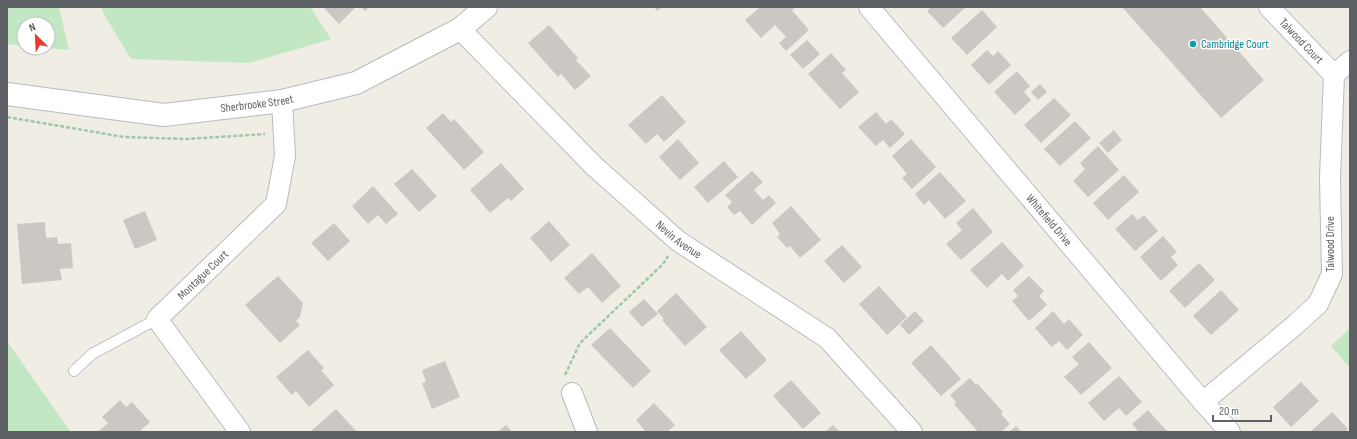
<svg xmlns="http://www.w3.org/2000/svg" width="1357" height="439" font-family="'Sofia Sans Condensed',sans-serif">
	<style>
		.green { fill: #c3e7c2 }
		.building { fill: #cbc8c3 }
		.lines { fill: none; stroke-linecap: round; stroke-linejoin: round }
		.service-casing { stroke: #b8bbbf; stroke-width: 12 }
		.minor-casing { stroke: #b8bbbf; stroke-width: 22 }
		.secondary-casing { stroke: #b7babf; stroke-width: 24 }
		.path { stroke: #9bc8a6; stroke-width: 2.5; stroke-dasharray: 4 2; stroke-linecap: butt }
		.service { stroke: #fff; stroke-width: 10 }
		.minor { stroke: #fff; stroke-width: 20 }
		.secondary { stroke: #fff; stroke-width: 22 }
		.culture-dot { fill: #0f9aa8; stroke: #fff; stroke-width: 1.5 }
		.labels { text-anchor: middle; stroke-width: 3; stroke-linejoin: round; paint-order: stroke }
		.street-label { font-size: 12px; fill: #5d6166; stroke: #fff }
		.culture-label { font-size: 12px; fill: #0d838f; stroke: #fff; text-anchor: start }
	</style>
	<rect width="100%" height="100%" fill="#f0ede5"/>
	<path class="green" d="M7,7H59L69,50L46,48H48V24H24V46L7,44Z
		M101,7H310L331,39L249,63L131,59L106,18Z
		M1350,328V368L1331,346Z
		M7,341L65,424L71,432H7Z"/>
	<path class="building" d="M323,7H356L339,24Z
		M361,7H370L365,11Z
		M654,7H662L657,11Z
		M760,7H796L792,10L809,30L786,51L779,43L786,37L775,25L761,38L745,20Z
		M931,7H966L943,28L927,11Z
		M1122,7H1200L1264,80L1221,118Z
		M982,10L997,27L967,55L951,38Z
		M549,25L578,58L576,60L591,76L575,90L561,74L558,77L528,43Z
		M807,40L820,54L803,69L790,55Z
		M987,50L993,56L998,51L1011,65L989,85L971,65Z
		M831,53L846,70L842,73L859,92L840,109L808,74Z
		M1017,71L1030,86L1024,92L1031,100L1015,115L994,92Z
		M1040,84L1047,92L1038,100L1031,92Z
		M662,95L686,122L664,142L657,134L646,144L628,125Z
		M1054,98L1071,115L1041,143L1024,125Z
		M876,112L886,124L891,119L905,134L890,148L883,140L876,146L858,127Z
		M443,113L451,122L454,119L484,152L464,170L426,128Z
		M1075,121L1091,138L1060,166L1044,149Z
		M1114,130L1122,140L1108,153L1099,143Z
		M678,139L699,163L680,180L659,157Z
		M911,139L936,167L912,189L902,178L907,174L892,156Z
		M1098,146L1119,170L1088,197L1073,181L1085,169L1080,163Z
		M724,161L738,177L708,203L694,187Z
		M501,163L524,189L511,201L508,198L490,213L470,190Z
		M412,169L437,196L419,212L394,184Z
		M752,171L763,182L754,190L763,200L769,195L776,203L752,225L740,211L734,215L727,207L732,202L725,195Z
		M940,172L966,201L945,219L929,200L924,205L915,194Z
		M1124,175L1139,192L1108,220L1093,203Z
		M373,186L398,214L386,224L378,215L368,224L352,206Z
		M791,206L821,240L800,258L790,246L787,248L777,237L780,234L772,223Z
		M973,208L993,232L961,260L946,244L962,230L956,223Z
		M145,211L157,240L135,249L123,220Z
		M1132,214L1138,220L1144,215L1158,231L1135,251L1115,229Z
		M549,221L570,245L551,262L530,238Z
		M45,222L46,238L57,237L58,244L71,243L73,268L60,269L62,280L22,284L17,224Z
		M334,223L350,241L328,261L311,243Z
		M1163,236L1177,252L1171,257L1178,265L1161,281L1140,257Z
		M1002,242L1024,266L1008,281L1002,274L987,288L970,270Z
		M842,245L862,267L844,283L824,261Z
		M592,253L621,286L602,303L588,287L579,294L564,278Z
		M1199,263L1215,280L1185,308L1169,291Z
		M278,276L303,303L300,317L296,321L300,325L280,343L245,305Z
		M1029,276L1044,291L1039,296L1047,305L1029,321L1012,301L1018,296L1013,290Z
		M879,286L907,317L887,335L859,304Z
		M1221,290L1239,310L1211,335L1193,316Z
		M676,293L707,327L685,346L662,320L664,319L657,311Z
		M644,299L658,314L642,327L629,312Z
		M915,311L924,321L909,335L900,325Z
		M1053,311L1064,324L1069,319L1083,335L1067,350L1059,341L1052,347L1035,328Z
		M610,328L651,371L633,388L591,345Z
		M741,331L767,360L746,379L719,350Z
		M1089,342L1112,368L1081,395L1064,377L1079,364L1072,357Z
		M931,345L961,379L941,396L911,363Z
		M308,350L324,368L321,370L334,385L309,407L296,391L292,395L276,377Z
		M445,361L460,397L432,409L422,383L426,382L422,370Z
		M1119,376L1142,402L1126,416L1119,408L1104,421L1088,403Z
		M970,378L976,385L977,383L1003,412L1001,414L1010,424L1001,432H978L954,404L956,402L950,395Z
		M791,380L821,413L803,429L773,396Z
		M1301,382L1319,401L1291,427L1273,407Z
		M120,400L126,407L132,402L150,422L139,432H98L108,423L102,417Z
		M654,403L675,425L667,432H646L636,420Z
		M336,409L357,432H313L312,430Z
		M1148,410L1154,417L1168,432H1137L1138,431L1132,424Z
		M1332,412L1348,429L1345,432H1310Z
		M506,425L512,432H498Z
		M833,425L840,432H825Z
		M1016,426L1021,432H1009Z"/>
	<g class="lines">
		<defs>
			<path id="service" d="M74,371L92,354L157,319"/>
			<g id="minor">
				<path id="s1" d="M869,7L1203,402L1230,432"/>
				<path id="s2" d="M1269,7L1334,75"/>
				<path id="s3" d="M460,29L594,166L678,241L827,338L912,432"/>
				<path d="M572,393L587,432"/>
				<path d="M1203,402L1295,325L1318,304L1332,274L1330,178L1334,75L1350,61"/>
				<path id="s4" d="M240,432L157,319L276,204L285,156L282,101"/>
			</g>
			<g id="secondary">
				<path id="s5" d="M7,94L164,115L282,101L356,83L460,29L486,7"/>
			</g>
		</defs>
		<use href="#service" class="service-casing"/>
		<use href="#minor" class="minor-casing"/>
		<use href="#secondary" class="secondary-casing"/>
		<path class="path" d="M7,117L124,137L186,139L265,134
			M565,375L580,343L663,264L668,256"/>
		<use href="#service" class="service"/>
		<use href="#minor" class="minor"/>
		<use href="#secondary" class="secondary"/>
	</g>
	<circle class="culture-dot" cx="1193" cy="44" r="4"/>
	<g class="labels">
		<g class="street-label">
			<text dy="4" stroke="none"><textPath href="#s2" startOffset="47">Talwood Court</textPath></text>
			<text dy="4" stroke="none"><textPath href="#s5" startOffset="252">Sherbrooke Street</textPath></text>
			<text dy="4" stroke="none"><textPath href="#s1" startOffset="279">Whitefield Drive</textPath></text>
			<text dy="4" stroke="none"><textPath href="#s3" startOffset="304">Nevin Avenue</textPath></text>
			<text transform="translate(1330 244) rotate(-90)" y="4">Talwood Drive</text>
			<text dy="4" stroke="none"><textPath href="#s4" startOffset="204">Montague Court</textPath></text>
		</g>
		<g class="culture-label">
			<text x="1201" y="48">Cambridge Court</text>
		</g>
	</g>
	<rect width="1357" height="439" fill="none" stroke="#5d6166" stroke-width="16"/>
	<g transform="translate(36 36) rotate(336)"><circle r="19" fill="#ffffff" stroke="#bec0c2"/>
	<path d="M0-3L7 15L0 10L-7 15Z" fill="#eb3a30"/>
	<text y="-6" font-size="11" font-weight="bold" text-anchor="middle" fill="#5d6166">N</text>
	</g>
	<path d="M1213 415v6h58v-6" fill="none" stroke="#5d6166" stroke-width="2"/>
	<text x="1219" y="415" font-size="12" fill="#5d6166" stroke="#ffffff" stroke-width="3" paint-order="stroke">20 m</text>
</svg>
